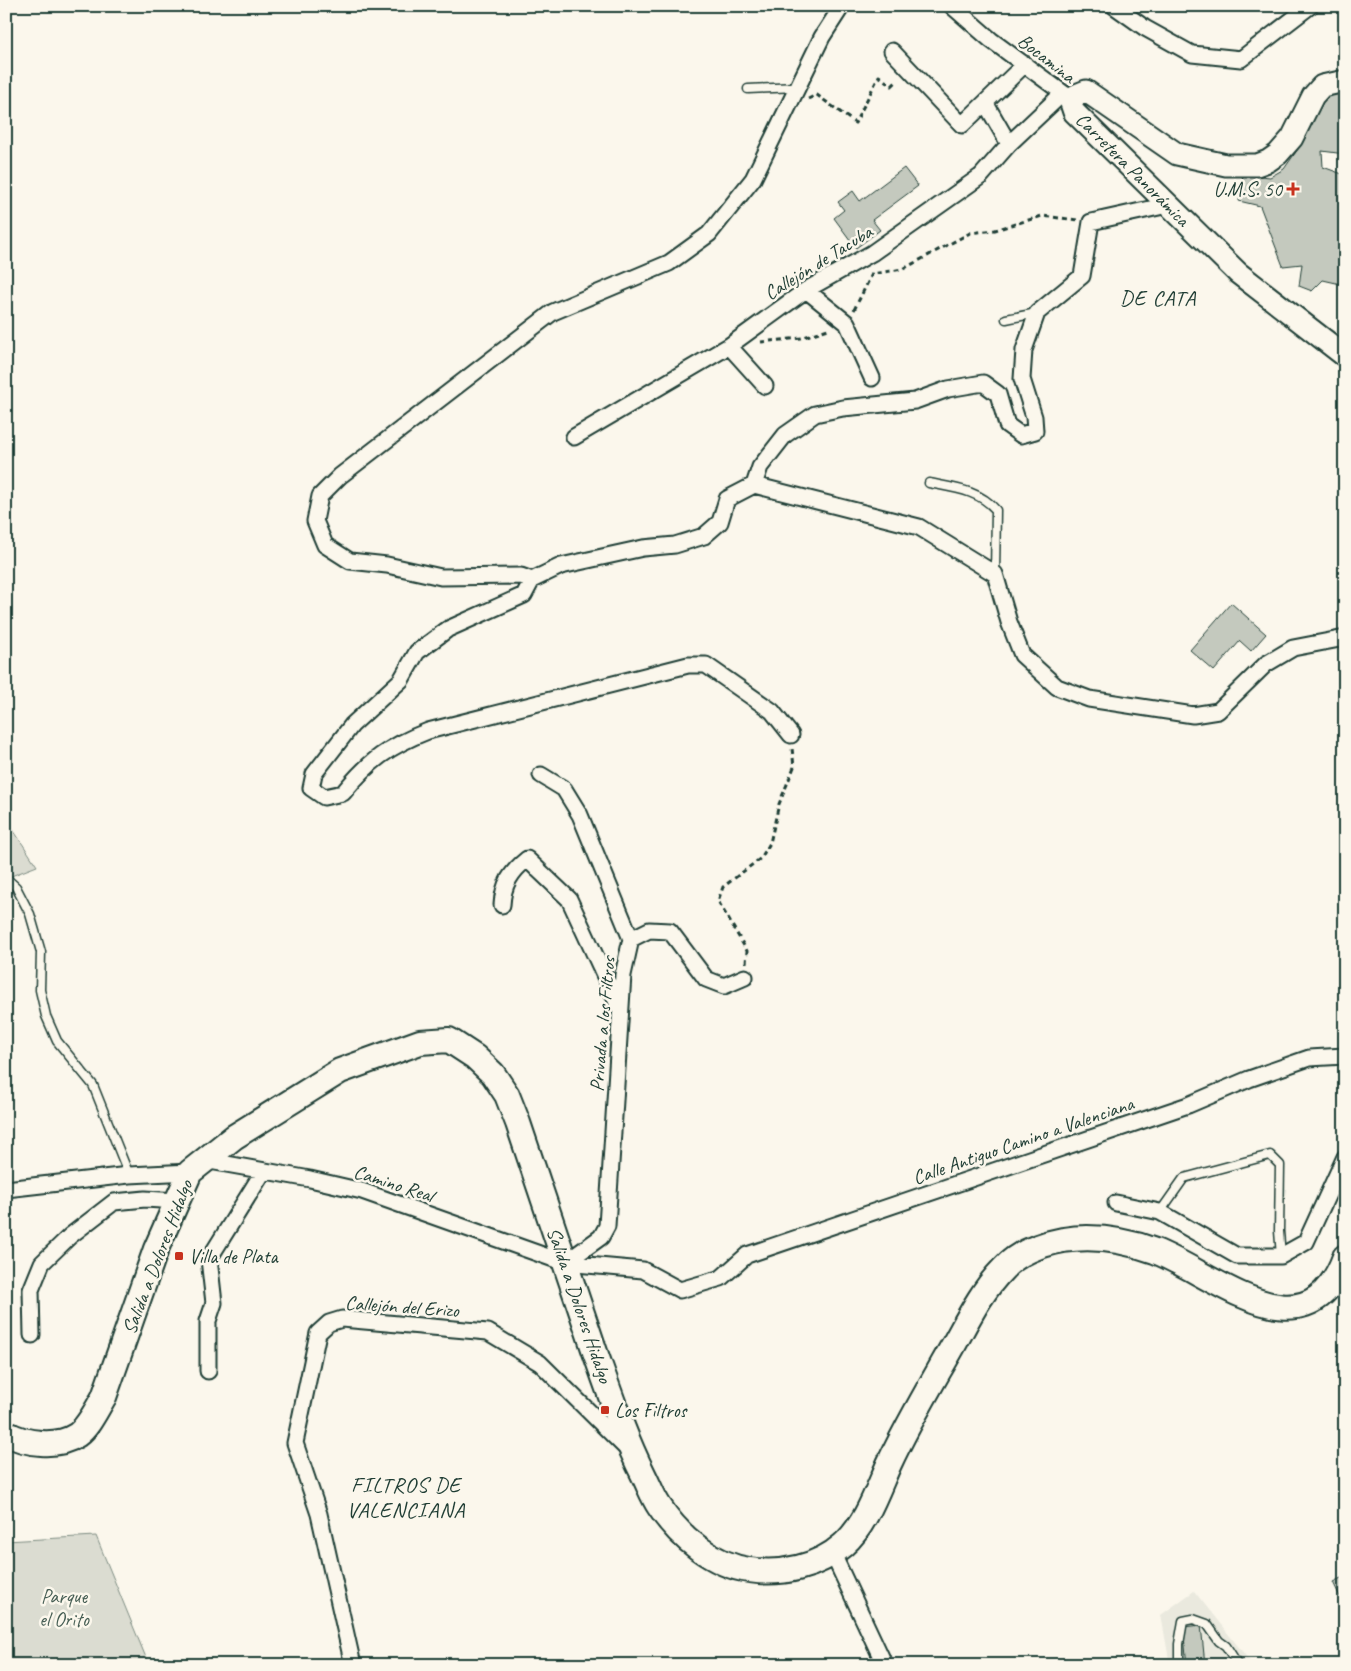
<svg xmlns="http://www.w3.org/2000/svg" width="1351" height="1671" font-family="Caveat,sans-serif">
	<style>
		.built { fill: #eae9de }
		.green { fill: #dbdcd1; stroke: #7d8c82 }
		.building { fill: #c4c9be; stroke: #1f3d34 }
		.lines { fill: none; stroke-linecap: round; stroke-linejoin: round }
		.lane-casing { stroke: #1f3d34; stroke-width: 11 }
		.street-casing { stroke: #1f3d34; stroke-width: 19 }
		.secondary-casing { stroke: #1f3d34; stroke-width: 25 }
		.primary-casing { stroke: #1f3d34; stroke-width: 28 }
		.path { stroke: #1f3d34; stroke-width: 3; stroke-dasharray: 5 4; stroke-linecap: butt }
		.lane { stroke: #fbf7ec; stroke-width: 8 }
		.street { stroke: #fbf7ec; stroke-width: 15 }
		.secondary { stroke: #fbf7ec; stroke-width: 21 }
		.primary { stroke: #fbf7ec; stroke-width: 24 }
		.poi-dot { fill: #c8321e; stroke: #fbf7ec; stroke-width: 2 }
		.labels { text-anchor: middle; stroke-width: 5; stroke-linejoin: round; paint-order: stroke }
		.street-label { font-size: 20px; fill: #1f3d34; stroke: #fbf7ec }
		.poi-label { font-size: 20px; fill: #1f3d34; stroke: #fbf7ec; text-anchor: start }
		.park-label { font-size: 20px; fill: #455d53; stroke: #fbf7ec }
		.quarter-label { font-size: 22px; letter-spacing: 1px; fill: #1f3d34; stroke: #fbf7ec }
	</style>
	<rect width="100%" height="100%" fill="#fbf7ec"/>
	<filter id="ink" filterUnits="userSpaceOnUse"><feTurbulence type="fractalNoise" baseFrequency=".02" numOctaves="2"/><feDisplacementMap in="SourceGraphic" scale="10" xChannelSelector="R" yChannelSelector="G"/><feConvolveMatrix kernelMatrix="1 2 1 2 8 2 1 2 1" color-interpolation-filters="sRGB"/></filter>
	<g filter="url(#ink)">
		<path class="built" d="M1194,1591L1253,1665H1170L1161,1615Z"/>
		<path class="green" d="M6,819L37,866L6,878Z
			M96,1536L149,1665H6V1541Z"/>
		<path class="building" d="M1345,88V154L1322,151L1323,167L1345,175V285L1323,280L1312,291L1299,286L1302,264L1283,266L1260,206L1239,201L1243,174L1270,177L1284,169L1298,149L1324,91Z
			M904,168L918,186L872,220L880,230L856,248L834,218L844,210L838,202L853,191L860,201Z
			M1231,603L1266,634L1251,651L1240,641L1214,671L1190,650Z
			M1339,676H1345V697H1339Z
			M1345,1576V1599L1342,1601L1333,1582Z
			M1201,1625L1205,1665H1187L1183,1627Z"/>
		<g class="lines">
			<defs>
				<path id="lane" d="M748,89L798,87
					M1006,319L1037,313
					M929,483C954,488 979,490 996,510L995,574
					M6,878L16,887L30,914L41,952L40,990L46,1016L57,1041L93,1085L129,1175
					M1160,1212L1184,1178L1270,1155L1280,1165L1279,1231L1281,1256
					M1179,1665V1644L1183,1621L1193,1619L1207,1624L1219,1641L1226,1646L1238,1665"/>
				<path id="street" d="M952,6L991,40L1063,93L1069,100
					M1114,6L1145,28L1192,54L1241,59L1310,6
					M892,51L962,125L1025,64
					M986,104L1009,144
					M806,290L847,323L872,378
					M729,346L765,386
					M574,437L729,346L806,290L872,253L981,176L1009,144L1063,93
					M754,485L760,467L785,435L815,414L843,408L915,401L948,389L983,383L998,394L1007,425L1021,435L1035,431L1034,417L1022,379L1024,350L1037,313L1082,276L1091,222L1168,205
					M532,580L521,576L441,577L387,565L350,561L325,545L315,521L320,496L340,476L553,312L669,263L709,234L753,179L822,37L842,6
					M791,735L772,711L706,665H688L428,731C389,746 369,761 343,793L324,797L311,788L314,774L352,725L401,680L417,652L448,629L524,595L532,580L561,566L643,548L675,545L704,536L720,522L727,499L754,485L919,527L995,574L1009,622L1022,655L1057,687L1089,699L1193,715L1218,711L1266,664L1293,648L1345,638
					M541,775L564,789L580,815L631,939
					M502,905C503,884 511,872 527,859L569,899L620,1009
					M204,1160L310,1179L362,1191L565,1263L643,1270L680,1290L721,1278L747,1255L1188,1105L1249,1079L1309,1058L1345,1056
					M6,1189L129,1175L190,1172
					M1116,1203L1160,1212L1237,1256H1281L1306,1242L1345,1157
					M565,1263L601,1237L607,1226L623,975L631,939L649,930L670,931L706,979L724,986L745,977
					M32,1335L31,1290L42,1263L70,1236L114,1202L145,1199L177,1201
					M208,1371V1321L214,1303L209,1259L263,1172
					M832,1552L882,1659
					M353,1665L319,1514L295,1443L318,1333L329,1323L342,1319L488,1332L540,1363L627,1449"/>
				<path id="secondary" d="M1345,81L1322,86L1313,96L1292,138L1278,154L1268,161L1257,165H1226L1177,154L1086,91L1076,95L1071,103L1074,112L1238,273L1345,356"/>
				<path id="primary" d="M6,1433C25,1444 57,1448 77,1435C89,1426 96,1410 104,1397L156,1249L190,1172L234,1137L340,1071L420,1042L449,1040L475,1057L493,1074L507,1095L518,1123C544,1200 570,1276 595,1352C610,1394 624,1436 644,1476C649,1486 653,1497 659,1506C679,1537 713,1565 749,1570C782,1575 818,1567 843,1545C866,1525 877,1491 889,1464C908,1423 931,1385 953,1346C968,1319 982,1290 1004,1268C1019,1252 1042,1244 1063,1240C1095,1235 1125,1240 1155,1251C1216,1275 1307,1360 1345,1257"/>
			</defs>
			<use href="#lane" class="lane-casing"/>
			<use href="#street" class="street-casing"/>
			<use href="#secondary" class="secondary-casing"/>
			<use href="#primary" class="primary-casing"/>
			<path class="path" d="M808,99L817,95L855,123L879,76L892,86L898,80
				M854,310L872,274L903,269L970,233L995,230L1042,216L1078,220
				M761,342L801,338L831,328
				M746,963L747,951L718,901L723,887L761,858L770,843L779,804L794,767L792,748"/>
			<use href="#lane" class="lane"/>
			<use href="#street" class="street"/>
			<use href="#secondary" class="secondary"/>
			<use href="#primary" class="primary"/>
		</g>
	</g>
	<g class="poi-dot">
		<path d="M1290.5 181.5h5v5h5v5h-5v5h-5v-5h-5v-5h5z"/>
		<rect x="174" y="1251" width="10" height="10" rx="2.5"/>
		<rect x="600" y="1405" width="10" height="10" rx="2.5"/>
	</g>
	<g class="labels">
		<g class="street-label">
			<text transform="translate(1047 58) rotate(38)" y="7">Bocamina</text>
			<text transform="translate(1133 169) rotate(45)" y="7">Carretera Panorámica</text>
			<text transform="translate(818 262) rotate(-32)" y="7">Callejón de Tacuba</text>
			<text transform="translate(602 1024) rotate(-85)" y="7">Privada a los Filtros</text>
			<text transform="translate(1023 1140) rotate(-19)" y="7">Calle Antiguo Camino a Valenciana</text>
			<text transform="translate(394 1183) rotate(18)" y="7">Camino Real</text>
			<text transform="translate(157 1257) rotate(-69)" y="7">Salida a Dolores Hidalgo</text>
			<text transform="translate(580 1305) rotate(71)" y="7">Salida a Dolores Hidalgo</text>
			<text transform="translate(402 1306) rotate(4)" y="7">Callejón del Erizo</text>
		</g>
		<g class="poi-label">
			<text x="1282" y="196" text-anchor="end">U.M.S. 50</text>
			<text x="189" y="1263">Villa de Plata</text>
			<text x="615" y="1417">Los Filtros</text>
		</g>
		<g class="park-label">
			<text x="64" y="1603">Parque<tspan x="64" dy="23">el Orito</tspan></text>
		</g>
		<g class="quarter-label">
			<text x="1158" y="305">DE CATA</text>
			<text x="406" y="1492">FILTROS DE<tspan x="406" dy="25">VALENCIANA</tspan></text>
		</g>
	</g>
	<rect width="1351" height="1671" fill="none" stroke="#fbf7ec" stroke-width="25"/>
	<rect x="12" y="12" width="1326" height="1646" fill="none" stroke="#1f3d34" stroke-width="2" filter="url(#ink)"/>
</svg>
